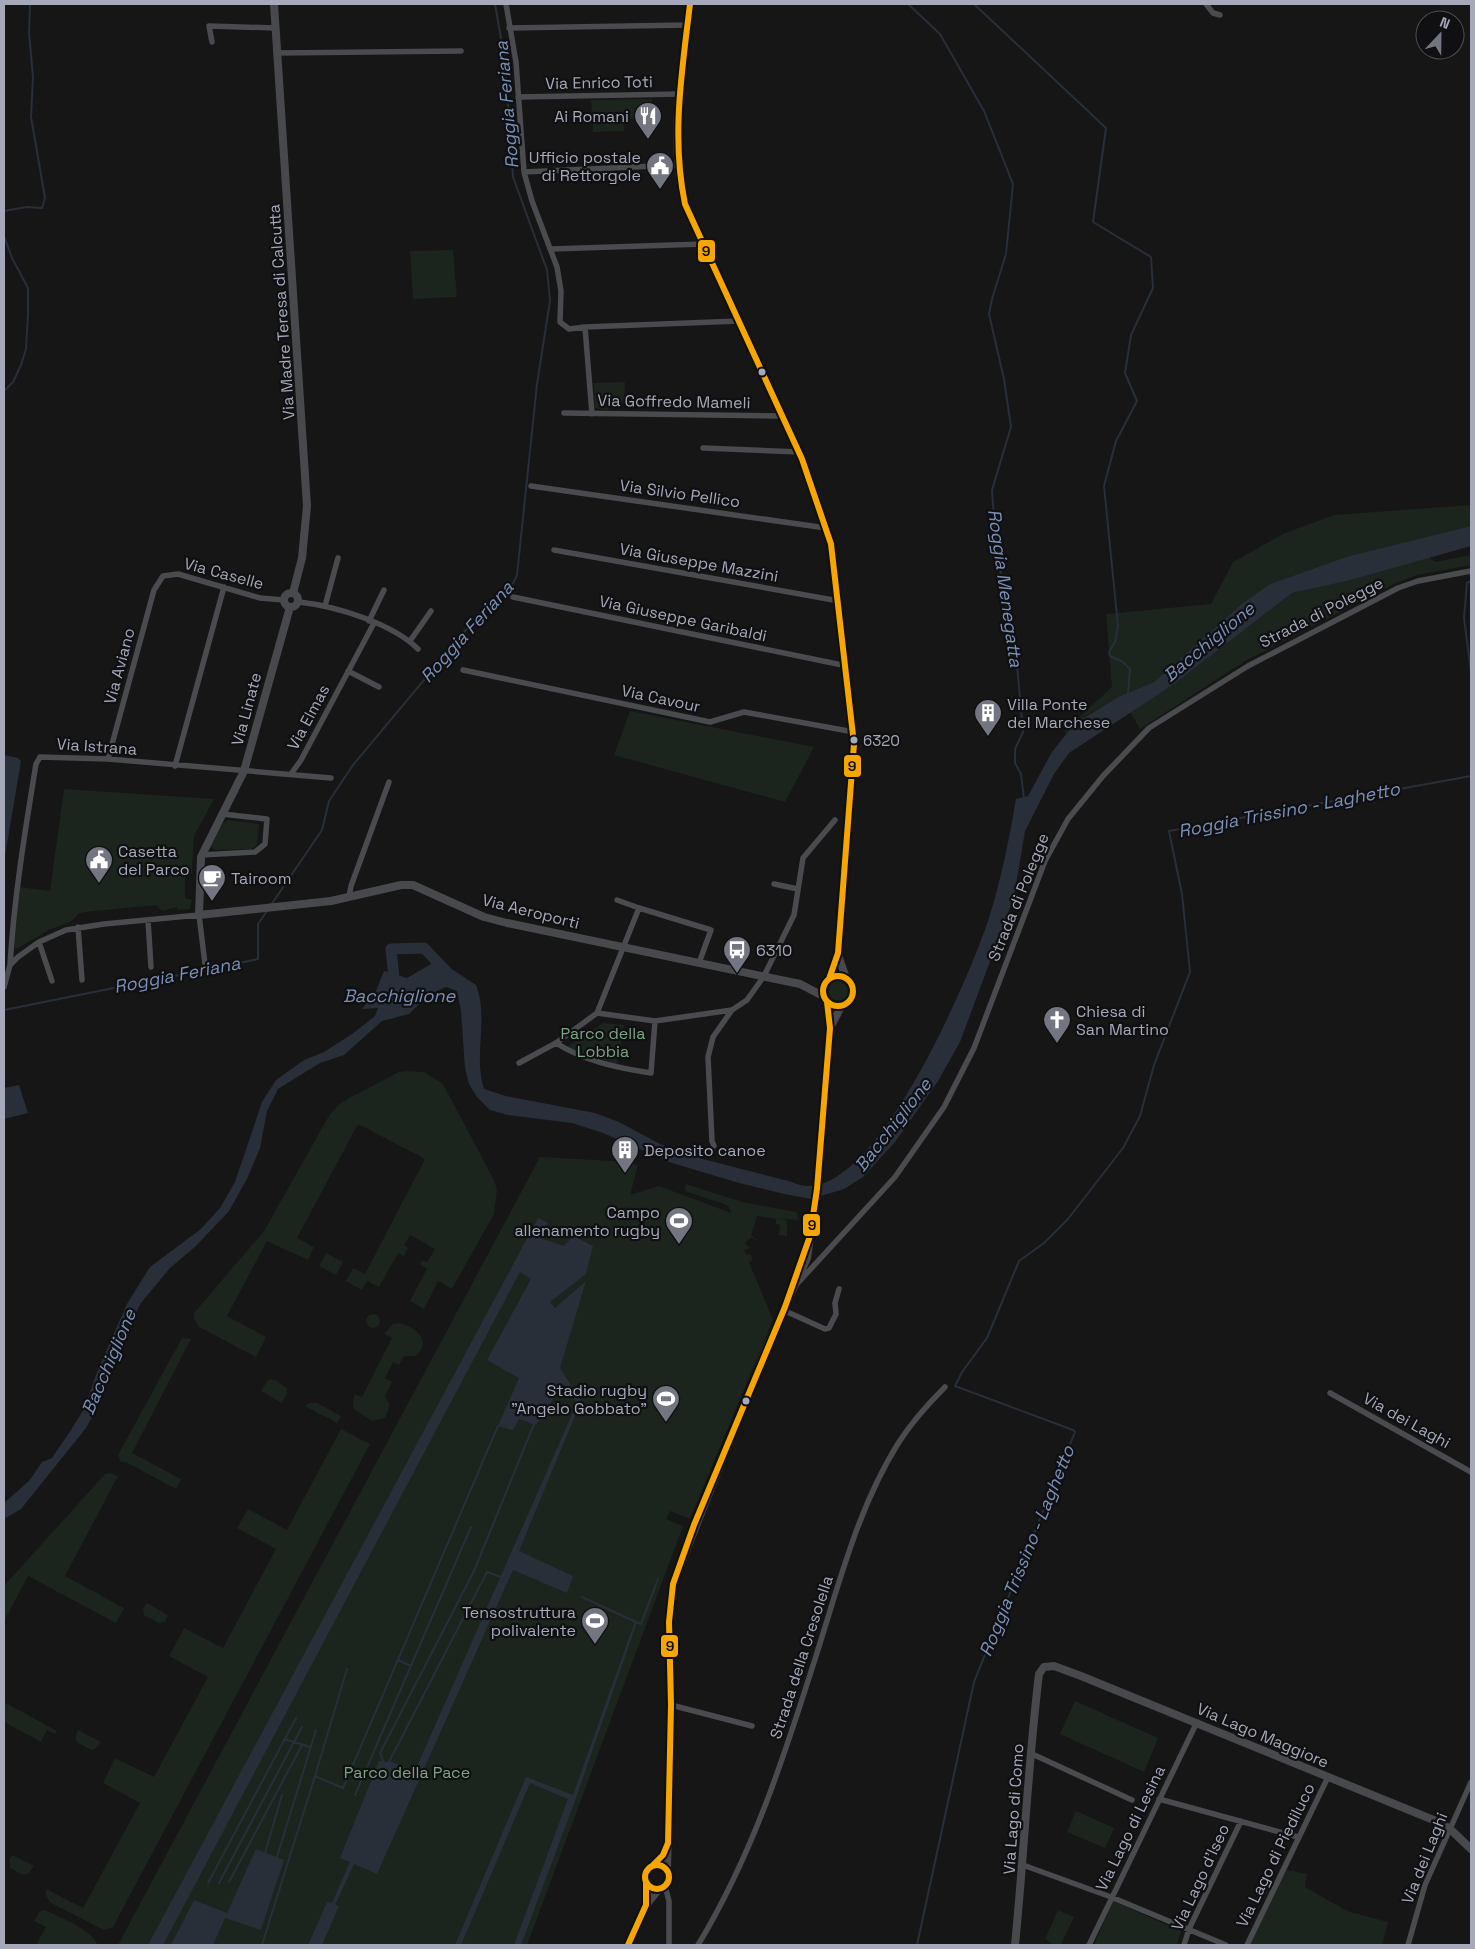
<svg xmlns="http://www.w3.org/2000/svg" width="1475" height="1949" font-family="'Space Grotesk',sans-serif">
	<style>
		.green { fill: #1c241e }
		.water { fill: #282f39 }
		.lines { fill: none; stroke-linecap: round; stroke-linejoin: round }
		.stream { stroke: #282f39; stroke-width: 2 }
		.river { stroke: #282f39; stroke-width: 11 }
		.street { stroke: #4a4b4f; stroke-width: 5.5 }
		.secondary { stroke: #48494d; stroke-width: 8 }
		.bus-1-casing { stroke: #101012; stroke-width: 10 }
		.bus-1 { stroke: #f7a600; stroke-width: 6 }
		.bus-dot { fill: #a5a9b9; stroke: #101012; stroke-width: 2 }
		.labels { text-anchor: middle; stroke-width: 4.5; stroke-linejoin: round; paint-order: stroke }
		.bus-label { font-size: 15px; fill: #a5a9b9; stroke: #101012; text-anchor: start }
		.street-label { font-size: 16px; fill: #a5a9b9; stroke: #101012 }
		.poi-label { font-size: 16px; fill: #a5a9b9; stroke: #101012; text-anchor: start }
		.park-label { font-size: 16px; fill: #7ba683; stroke: #101012 }
		.water-label { font-size: 18px; font-style: italic; fill: #7991b7; stroke: #101012 }
		.line-badge { stroke: #101012; stroke-width: 2 }
		.pale-badge-label { font-size: 14px; text-anchor: middle; font-weight: bold; fill: #111 }
	</style>
	<rect width="100%" height="100%" fill="#161616"/>
	<path class="green" d="M652,99V118L625,119L624,131L593,132L591,100Z
		M453,250L457,297L413,299L410,251Z
		M625,382L624,403H608V410L595,408L594,383Z
		M1471,505V526L1349,556L1270,584L1243,603L1154,682L1118,697L1087,715L1065,734V730L1112,687L1106,614L1211,604L1233,562L1285,533L1334,515Z
		M1471,555V565L1417,575L1396,583L1245,661L1140,729L1130,712L1174,684L1292,593L1347,581L1429,557L1435,562Z
		M630,711L814,747L785,802L614,755Z
		M64,789L214,799L194,836L192,873L185,877V898L192,900L190,909L178,910L177,907L162,911L156,905L84,912L78,914L72,921L49,930L18,948H15L13,943L20,887L50,891Z
		M228,820L259,824L257,845L251,849L215,850L210,846L223,823Z
		M828 991a10 10 0 1 1 20 0a10 10 0 1 1-20 0Z
		M603,1023L624,1025L617,1065L567,1047Z
		M407,1071L424,1072L443,1084L494,1180L497,1190L494,1214L452,1289L438,1281L424,1309L410,1301L427,1269L420,1264L422,1260L427,1262L435,1249L410,1235L404,1245L408,1248L404,1256L398,1253L379,1287L367,1281L362,1290L346,1281L353,1268L365,1274L425,1159L358,1124L297,1238L314,1247L308,1260L267,1241L227,1316L266,1337L256,1357L199,1327L194,1318V1313L264,1231L330,1114L342,1102L399,1072Z
		M540,1157L613,1161L638,1165L630,1195L659,1186L731,1213L729,1207L724,1204L685,1191L686,1184L742,1202L797,1212L798,1220L776,1218L787,1220V1236L779,1235L780,1225L776,1224V1219L757,1216L751,1235L761,1243L751,1237L745,1243L750,1248L744,1250L746,1255L750,1254L753,1260L749,1262L773,1320L690,1519L670,1511L666,1519L683,1526L527,1945H118Z
		M326,1253L343,1262L336,1275L319,1266Z
		M366 1321a7 7 0 1 1 14 0a7 7 0 1 1-14 0Z
		M399,1323C415,1326 434,1342 415,1356H404L399,1365L393,1362L385,1378L392,1382L385,1396L390,1405L385,1418L372,1421L354,1409L353,1402L355,1394L362,1397L392,1338L384,1334L393,1324Z
		M182,1338L191,1339L132,1453L181,1479L176,1489L126,1462H121L118,1455Z
		M269,1379L275,1380L287,1388V1394L282,1403L261,1391Z
		M310,1403H317L341,1416L337,1423L305,1406Z
		M341,1429L370,1444L113,1927L104,1930L51,1903L46,1896V1889L83,1908L140,1803L103,1783L115,1758L154,1777L208,1677L169,1656L184,1628L223,1648L276,1549L237,1528L248,1509L287,1530Z
		M110,1473L118,1476L65,1576L124,1608L116,1623L28,1576L4,1621V1586L105,1474Z
		M147,1603L168,1615L165,1621L159,1623L144,1615L143,1609Z
		M1075,1701L1158,1738L1144,1772L1060,1734Z
		M4,1702L57,1731L55,1734L47,1730L41,1742L4,1722Z
		M78,1730L101,1742L96,1748L92,1750L78,1743L75,1739Z
		M1076,1811L1114,1828L1105,1848L1067,1832Z
		M12,1855L34,1866L29,1873L24,1875L10,1868L9,1860Z
		M1287,1870L1307,1874L1305,1887L1347,1911L1388,1922L1382,1945H1250L1276,1886Z
		M1113,1901L1181,1931L1177,1945H1094Z
		M45,1910C62,1919 89,1927 98,1945H36L46,1927L34,1921L39,1912Z
		M1058,1910L1074,1917L1061,1945H1054L1045,1939Z"/>
	<path class="water" d="M1471,526V546L1347,581L1292,593L1174,684L1069,753L1054,774L1025,831L1014,897L960,1042L938,1081L895,1142L863,1177L844,1189L811,1199L784,1194L739,1183L672,1163L603,1133L572,1123L508,1115L490,1110L477,1097L469,1084L465,1068L461,1011L457,991L446,987L428,995L409,1014L382,1021L344,1055L320,1063L278,1089L267,1111L260,1148L247,1179L229,1211L196,1246L170,1268L141,1303L113,1356L97,1408L86,1428L21,1509L4,1519V1503L29,1481L42,1462L52,1458L71,1430L84,1409L97,1372L127,1304L150,1267L201,1229L220,1208L235,1182L262,1102L276,1080L304,1060L324,1052L352,1034L375,1016L378,1008L362,1009L376,991L384,971L407,978L438,960L476,985C489,1018 473,1056 484,1089L506,1096L595,1113L619,1122L660,1144L695,1157L792,1182C868,1220 970,975 988,921C1001,881 1009,840 1016,799L1028,796L1052,752L1074,724L1118,697L1154,682L1243,603L1270,584L1349,556Z
		M4,755L18,758L21,761L4,862Z
		M19,1085L28,1113L4,1119V1088Z
		M538,1218L548,1223L540,1238L564,1246L573,1236L593,1246L586,1274L550,1302L555,1308L586,1281L560,1368L581,1401L519,1551L573,1576L567,1593L513,1570L377,1874L354,1864L335,1905L339,1906L322,1945H308L327,1902L332,1903L350,1862L340,1858L379,1761L392,1762L415,1771L577,1403L563,1384L536,1425L519,1419L513,1430L498,1426L519,1378L487,1360L531,1279L520,1272L163,1945H148Z
		M634,1624L636,1625L576,1798L521,1945H514L568,1799L530,1783L461,1945H455L526,1777L573,1795Z
		M256,1849L284,1860L261,1930L225,1918L213,1945H171L194,1900L227,1913Z"/>
	<g class="lines">
		<path class="stream" d="M908,4L940,34L984,111L1013,184L1006,254L992,299L989,314L1004,379L1011,427L992,490L996,546L1017,665L1023,732L1015,749V763L1021,774L1024,799
			M974,4L1106,128L1093,222L1151,257L1153,288L1131,335L1125,373L1137,401L1116,441L1104,486L1118,626L1115,642L1109,652L1110,656L1123,662L1130,669L1128,694
			M4,211L27,207L42,208L45,198L31,117L33,77L29,33L30,4
			M4,236L12,258L28,288V313L26,349L21,365L13,382L4,391
			M1471,581L1467,583L1464,618L1471,672
			M271,905L322,830L329,801L353,765L490,601C502,594 512,589 517,575L537,384L550,301L547,270L513,177L505,62L495,4
			M4,1010L258,959V924L267,911
			M582,1597L636,1622
			M635,1624L636,1622L641,1624L658,1579
			M398,1660L411,1666
			M284,1739L310,1747
			M383,1761L380,1753L474,1571L534,1424
			M389,1762L487,1572L501,1577
			M315,1776L347,1669
			M355,1795L471,1527
			M265,1853L282,1795
			M277,1857L316,1730
			M229,1882L302,1745
			M208,1883L296,1718
			M219,1883L302,1727
			M262,1945L315,1776L343,1788L498,1426
			M917,1945L974,1682L1075,1432L1073,1430L955,1386L962,1372L987,1338L1019,1261L1044,1243L1068,1219L1123,1148L1140,1116L1154,1065L1190,972L1182,894L1169,831L1471,776"/>
		<path class="river" d="M395,988L391,949L424,948L446,971"/>
		<path class="street" d="M506,4L516,62L524,172L532,201L557,267L561,291L560,322L569,329L585,327L592,414
			M1206,4L1213,13L1220,15
			M509,28L687,25
			M212,42L209,26L275,28
			M277,53L461,51
			M518,97L681,94
			M524,172L677,165
			M551,249L703,244
			M585,327L739,321
			M564,413L783,416
			M703,448L800,452
			M531,486L826,528
			M554,550L839,601
			M513,597L847,666
			M299,602C335,606 392,623 418,649
			M325,606L338,558
			M369,621L384,590
			M410,641L431,611
			M463,670L710,722L744,712L854,732
			M348,671L379,687
			M108,759L154,590L163,576L178,574L260,598L284,600
			M175,766L224,587
			M291,774L301,760L374,623
			M201,855L255,852L265,844L267,819L222,814
			M774,884L798,889
			M349,897L351,886L389,782
			M617,900L639,908
			M148,920L151,967
			M78,927L82,980
			M39,942L52,981
			M10,965C14,898 25,831 36,764L40,757L108,759L331,778
			M4,987L10,965L18,957L39,942L66,930L104,924L199,915L205,964
			M597,1013L655,1021L732,1010
			M556,1043C584,1061 618,1068 651,1073L655,1021
			M519,1063L556,1043L597,1013L639,908L711,930L699,963
			M714,1146L712,1141L708,1057L713,1037L732,1010L747,1000L764,976L794,915L803,858L835,820
			M797,1284L895,1177L944,1107L974,1048L1045,861L1068,819L1103,776L1149,728L1248,666L1398,588L1418,581L1471,571
			M783,1310L825,1329L829,1328L836,1314L835,1303L839,1289
			M1330,1393L1471,1472
			M671,1705L752,1726
			M1030,1753L1132,1800
			M1159,1799L1298,1837
			M1023,1865L1111,1897L1226,1945
			M665,1886L669,1901V1945
			M698,1945C753,1854 784,1757 816,1656C839,1584 858,1507 899,1442C912,1422 928,1404 945,1387
			M1089,1945L1197,1722
			M1184,1945L1189,1929L1241,1821
			M1247,1945L1328,1777
			M1408,1945L1425,1885L1471,1782"/>
		<path class="secondary" d="M274,4L307,506L302,558L293,593
			M690,4C683,69 668,139 685,204L802,459L831,544L854,744L838,953L829,979
			M284 600a7 7 0 1 1 14 0a7 7 0 1 1-14 0Z
			M290,607L244,771L201,857L199,915L331,901L401,885H413L484,917L507,923L800,984L823,996
			M838,955L846,978
			M823 991a15 15 0 1 1 30 0a15 15 0 1 1-30 0Z
			M831,1026L842,1005
			M645 1877a12 12 0 1 1 24 0a12 12 0 1 1-24 0Z
			M667,1870L671,1705L669,1622L673,1584L766,1349L807,1258L817,1189L830,1028L827,1002
			M628,1945L646,1905L659,1889
			M1015,1945C1024,1855 1028,1764 1039,1674L1044,1667L1054,1666L1081,1676L1436,1821L1449,1828L1471,1849"/>
		<defs>
			<path id="bus-1" d="M690,4C682,71 671,137 685,204L802,459L831,544L854,744L838,953L829,979
				M823 991a15 15 0 1 1 30 0a15 15 0 1 1-30 0Z
				M645 1877a12 12 0 1 1 24 0a12 12 0 1 1-24 0Z
				M653,1865L663,1855L668,1843L671,1705L669,1622L673,1584L694,1525L785,1307L810,1236L817,1189L830,1028L827,1002
				M628,1945L646,1905V1883"/>
		</defs>
		<use href="#bus-1" class="bus-1-casing"/>
		<use href="#bus-1" class="bus-1"/>
	</g>
	<defs>
		<symbol id="restaurant-pin" viewBox="-11 -11 22 30"><path d="M0 17L-7.5 6A9.5 9.5 0 1 1 7.5 6Z" fill="#737680" stroke="#101012"/><path d="M-5-6h1v4h1v-4h1v4h1v-4h1v5L-1.5 .5V6h-2V.5L-5-1ZM5-6V6H3V1.5H1.5Q1.5-4 5-6Z" fill="#fff"/></symbol>
		<symbol id="civic-pin" viewBox="-11 -11 22 30"><path d="M0 17L-7.5 6A9.5 9.5 0 1 1 7.5 6Z" fill="#737680" stroke="#101012"/><path d="M-.6-6.5H3V-4.5H.6V-3L4-1V1h2V6H-6V1h2V-1L-.6-3ZM-1.2 2.5V6h2.4V2.5Z" fill="#fff"/></symbol>
		<symbol id="building-pin" viewBox="-11 -11 22 30"><path d="M0 17L-7.5 6A9.5 9.5 0 1 1 7.5 6Z" fill="#737680" stroke="#101012"/><path d="M-4-6H4V6H1V3H-1V6H-4ZM-2.5-4.3h1.7v1.8h-1.7ZM.8-4.3h1.7v1.8H.8ZM-2.5-1h1.7V.8h-1.7ZM.8-1h1.7V.8H.8Z" fill="#fff"/></symbol>
		<symbol id="cafe-pin" viewBox="-11 -11 22 30"><path d="M0 17L-7.5 6A9.5 9.5 0 1 1 7.5 6Z" fill="#737680" stroke="#101012"/><path d="M-5.5-4.5H6V0H3Q3 3.5 0 3.5H-2.5Q-5.5 3.5-5.5 0ZM3-3.2v2h1.7v-2ZM-6 4.5H4V6H-6Z" fill="#fff"/></symbol>
		<symbol id="bus-pin" viewBox="-11 -11 22 30"><path d="M0 17L-7.5 6A9.5 9.5 0 1 1 7.5 6Z" fill="#737680" stroke="#101012"/><path d="M-5-6H5V4H4V6H2V4H-2V6H-4V4H-5ZM-3.5-4V0h7V-4ZM-3.5 1.2v1.5H-2V1.2ZM2 1.2v1.5H3.5V1.2Z" fill="#fff"/></symbol>
		<symbol id="church-pin" viewBox="-11 -11 22 30"><path d="M0 17L-7.5 6A9.5 9.5 0 1 1 7.5 6Z" fill="#737680" stroke="#101012"/><path d="M-1.2-6h2.4v3.5h3.3v2.4h-3.3V6h-2.4V-.1h-3.3v-2.4h3.3Z" fill="#fff"/></symbol>
		<symbol id="stadium-pin" viewBox="-11 -11 22 30"><path d="M0 17L-7.5 6A9.5 9.5 0 1 1 7.5 6Z" fill="#737680" stroke="#101012"/><path d="M0-5a6.5 5 0 1 0 0 10a6.5 5 0 1 0 0-10ZM-3.5-1.8h7v3.6h-7Z" fill="#fff"/></symbol>
	</defs>
	<g fill-rule="evenodd">
		<use href="#restaurant-pin" x="632" y="100" width="32" height="43"/>
		<use href="#civic-pin" x="644" y="150" width="32" height="43"/>
		<use href="#building-pin" x="972" y="697" width="32" height="43"/>
		<use href="#civic-pin" x="83" y="844" width="32" height="43"/>
		<use href="#cafe-pin" x="196" y="862" width="32" height="43"/>
		<use href="#bus-pin" x="721" y="934" width="32" height="43"/>
		<use href="#church-pin" x="1041" y="1004" width="32" height="43"/>
		<use href="#building-pin" x="609" y="1134" width="32" height="43"/>
		<use href="#stadium-pin" x="663" y="1205" width="32" height="43"/>
		<use href="#stadium-pin" x="650" y="1383" width="32" height="43"/>
		<use href="#stadium-pin" x="579" y="1605" width="32" height="43"/>
	</g>
	<g class="bus-dot">
		<circle cx="762" cy="372" r="4.5"/>
		<circle cx="854" cy="740" r="4.5"/>
		<circle cx="746" cy="1401" r="4.5"/>
	</g>
	<g class="labels">
		<g class="bus-label">
			<text x="863" y="746">6320</text>
		</g>
		<g class="street-label">
			<text transform="translate(599 82) rotate(-1)" y="6">Via Enrico Toti</text>
			<text transform="translate(281 312) rotate(-94)" y="6">Via Madre Teresa di Calcutta</text>
			<text transform="translate(674 401) rotate(1)" y="6">Via Goffredo Mameli</text>
			<text transform="translate(680 493) rotate(8)" y="6">Via Silvio Pellico</text>
			<text transform="translate(699 562) rotate(10)" y="6">Via Giuseppe Mazzini</text>
			<text transform="translate(224 573) rotate(15)" y="6">Via Caselle</text>
			<text transform="translate(1321 612) rotate(-27)" y="6">Strada di Polegge</text>
			<text transform="translate(683 618) rotate(12)" y="6">Via Giuseppe Garibaldi</text>
			<text transform="translate(119 666) rotate(-75)" y="6">Via Aviano</text>
			<text transform="translate(661 698) rotate(12)" y="6">Via Cavour</text>
			<text transform="translate(246 709) rotate(-75)" y="6">Via Linate</text>
			<text transform="translate(308 717) rotate(-62)" y="6">Via Elmas</text>
			<text transform="translate(97 746) rotate(4)" y="6">Via Istrana</text>
			<text transform="translate(1018 897) rotate(-68)" y="6">Strada di Polegge</text>
			<text transform="translate(531 911) rotate(14)" y="6">Via Aeroporti</text>
			<text transform="translate(1407 1420) rotate(29)" y="6">Via dei Laghi</text>
			<text transform="translate(801 1657) rotate(-72)" y="6">Strada della Cresolella</text>
			<text transform="translate(1263 1735) rotate(23)" y="6">Via Lago Maggiore</text>
			<text transform="translate(1013 1809) rotate(-86)" y="6">Via Lago di Como</text>
			<text transform="translate(1130 1828) rotate(-64)" y="6">Via Lago di Lesina</text>
			<text transform="translate(1275 1855) rotate(-64)" y="6">Via Lago di Piediluco</text>
			<text transform="translate(1424 1858) rotate(-68)" y="6">Via dei Laghi</text>
			<text transform="translate(1200 1877) rotate(-65)" y="6">Via Lago d'Iseo</text>
		</g>
		<g class="poi-label">
			<text x="629" y="122" text-anchor="end">Ai Romani</text>
			<text x="641" y="163" text-anchor="end">Ufficio postale<tspan x="641" dy="18">di Rettorgole</tspan></text>
			<text x="1007" y="710">Villa Ponte<tspan x="1007" dy="18">del Marchese</tspan></text>
			<text x="118" y="857">Casetta<tspan x="118" dy="18">del Parco</tspan></text>
			<text x="231" y="884">Tairoom</text>
			<text x="756" y="956">6310</text>
			<text x="1076" y="1017">Chiesa di<tspan x="1076" dy="18">San Martino</tspan></text>
			<text x="644" y="1156">Deposito canoe</text>
			<text x="660" y="1218" text-anchor="end">Campo<tspan x="660" dy="18">allenamento rugby</tspan></text>
			<text x="647" y="1396" text-anchor="end">Stadio rugby<tspan x="647" dy="18">"Angelo Gobbato"</tspan></text>
			<text x="576" y="1618" text-anchor="end">Tensostruttura<tspan x="576" dy="18">polivalente</tspan></text>
		</g>
		<g class="park-label">
			<text x="603" y="1039">Parco della<tspan x="603" dy="18">Lobbia</tspan></text>
			<text x="407" y="1778">Parco della Pace</text>
		</g>
		<g class="water-label">
			<text transform="translate(507 105) rotate(-95)" y="6">Roggia Feriana</text>
			<text transform="translate(1005 588) rotate(82)" y="6">Roggia Menegatta</text>
			<text transform="translate(467 632) rotate(-48)" y="6">Roggia Feriana</text>
			<text transform="translate(1209 642) rotate(-40)" y="6">Bacchiglione</text>
			<text transform="translate(1289 810) rotate(-11)" y="6">Roggia Trissino - Laghetto</text>
			<text transform="translate(177 975) rotate(-11)" y="6">Roggia Feriana</text>
			<text x="399" y="1002">Bacchiglione</text>
			<text transform="translate(893 1125) rotate(-52)" y="6">Bacchiglione</text>
			<text transform="translate(109 1362) rotate(-67)" y="6">Bacchiglione</text>
			<text transform="translate(1027 1551) rotate(-68)" y="6">Roggia Trissino - Laghetto</text>
		</g>
	</g>
	<g class="line-badge">
		<rect x="697" y="239" width="19" height="24" rx="5" fill="#f7a600"/>
		<rect x="843" y="754" width="19" height="24" rx="5" fill="#f7a600"/>
		<rect x="802" y="1213" width="19" height="24" rx="5" fill="#f7a600"/>
		<rect x="660" y="1634" width="19" height="24" rx="5" fill="#f7a600"/>
	</g>
	<g class="pale-badge-label">
		<text x="706" y="256">9</text>
		<text x="852" y="771">9</text>
		<text x="812" y="1230">9</text>
		<text x="670" y="1651">9</text>
	</g>
	<rect width="1475" height="1949" fill="none" stroke="#a5a9b9" stroke-width="10"/>
	<g transform="translate(1440 35) rotate(22)"><circle r="24" fill="#101012" stroke="#4c4d55"/>
	<path d="M0-4L9 19L0 12L-9 19Z" fill="#737680"/>
	<text y="-8" font-size="14" font-weight="bold" text-anchor="middle" fill="#a5a9b9">N</text>
	</g>
</svg>
